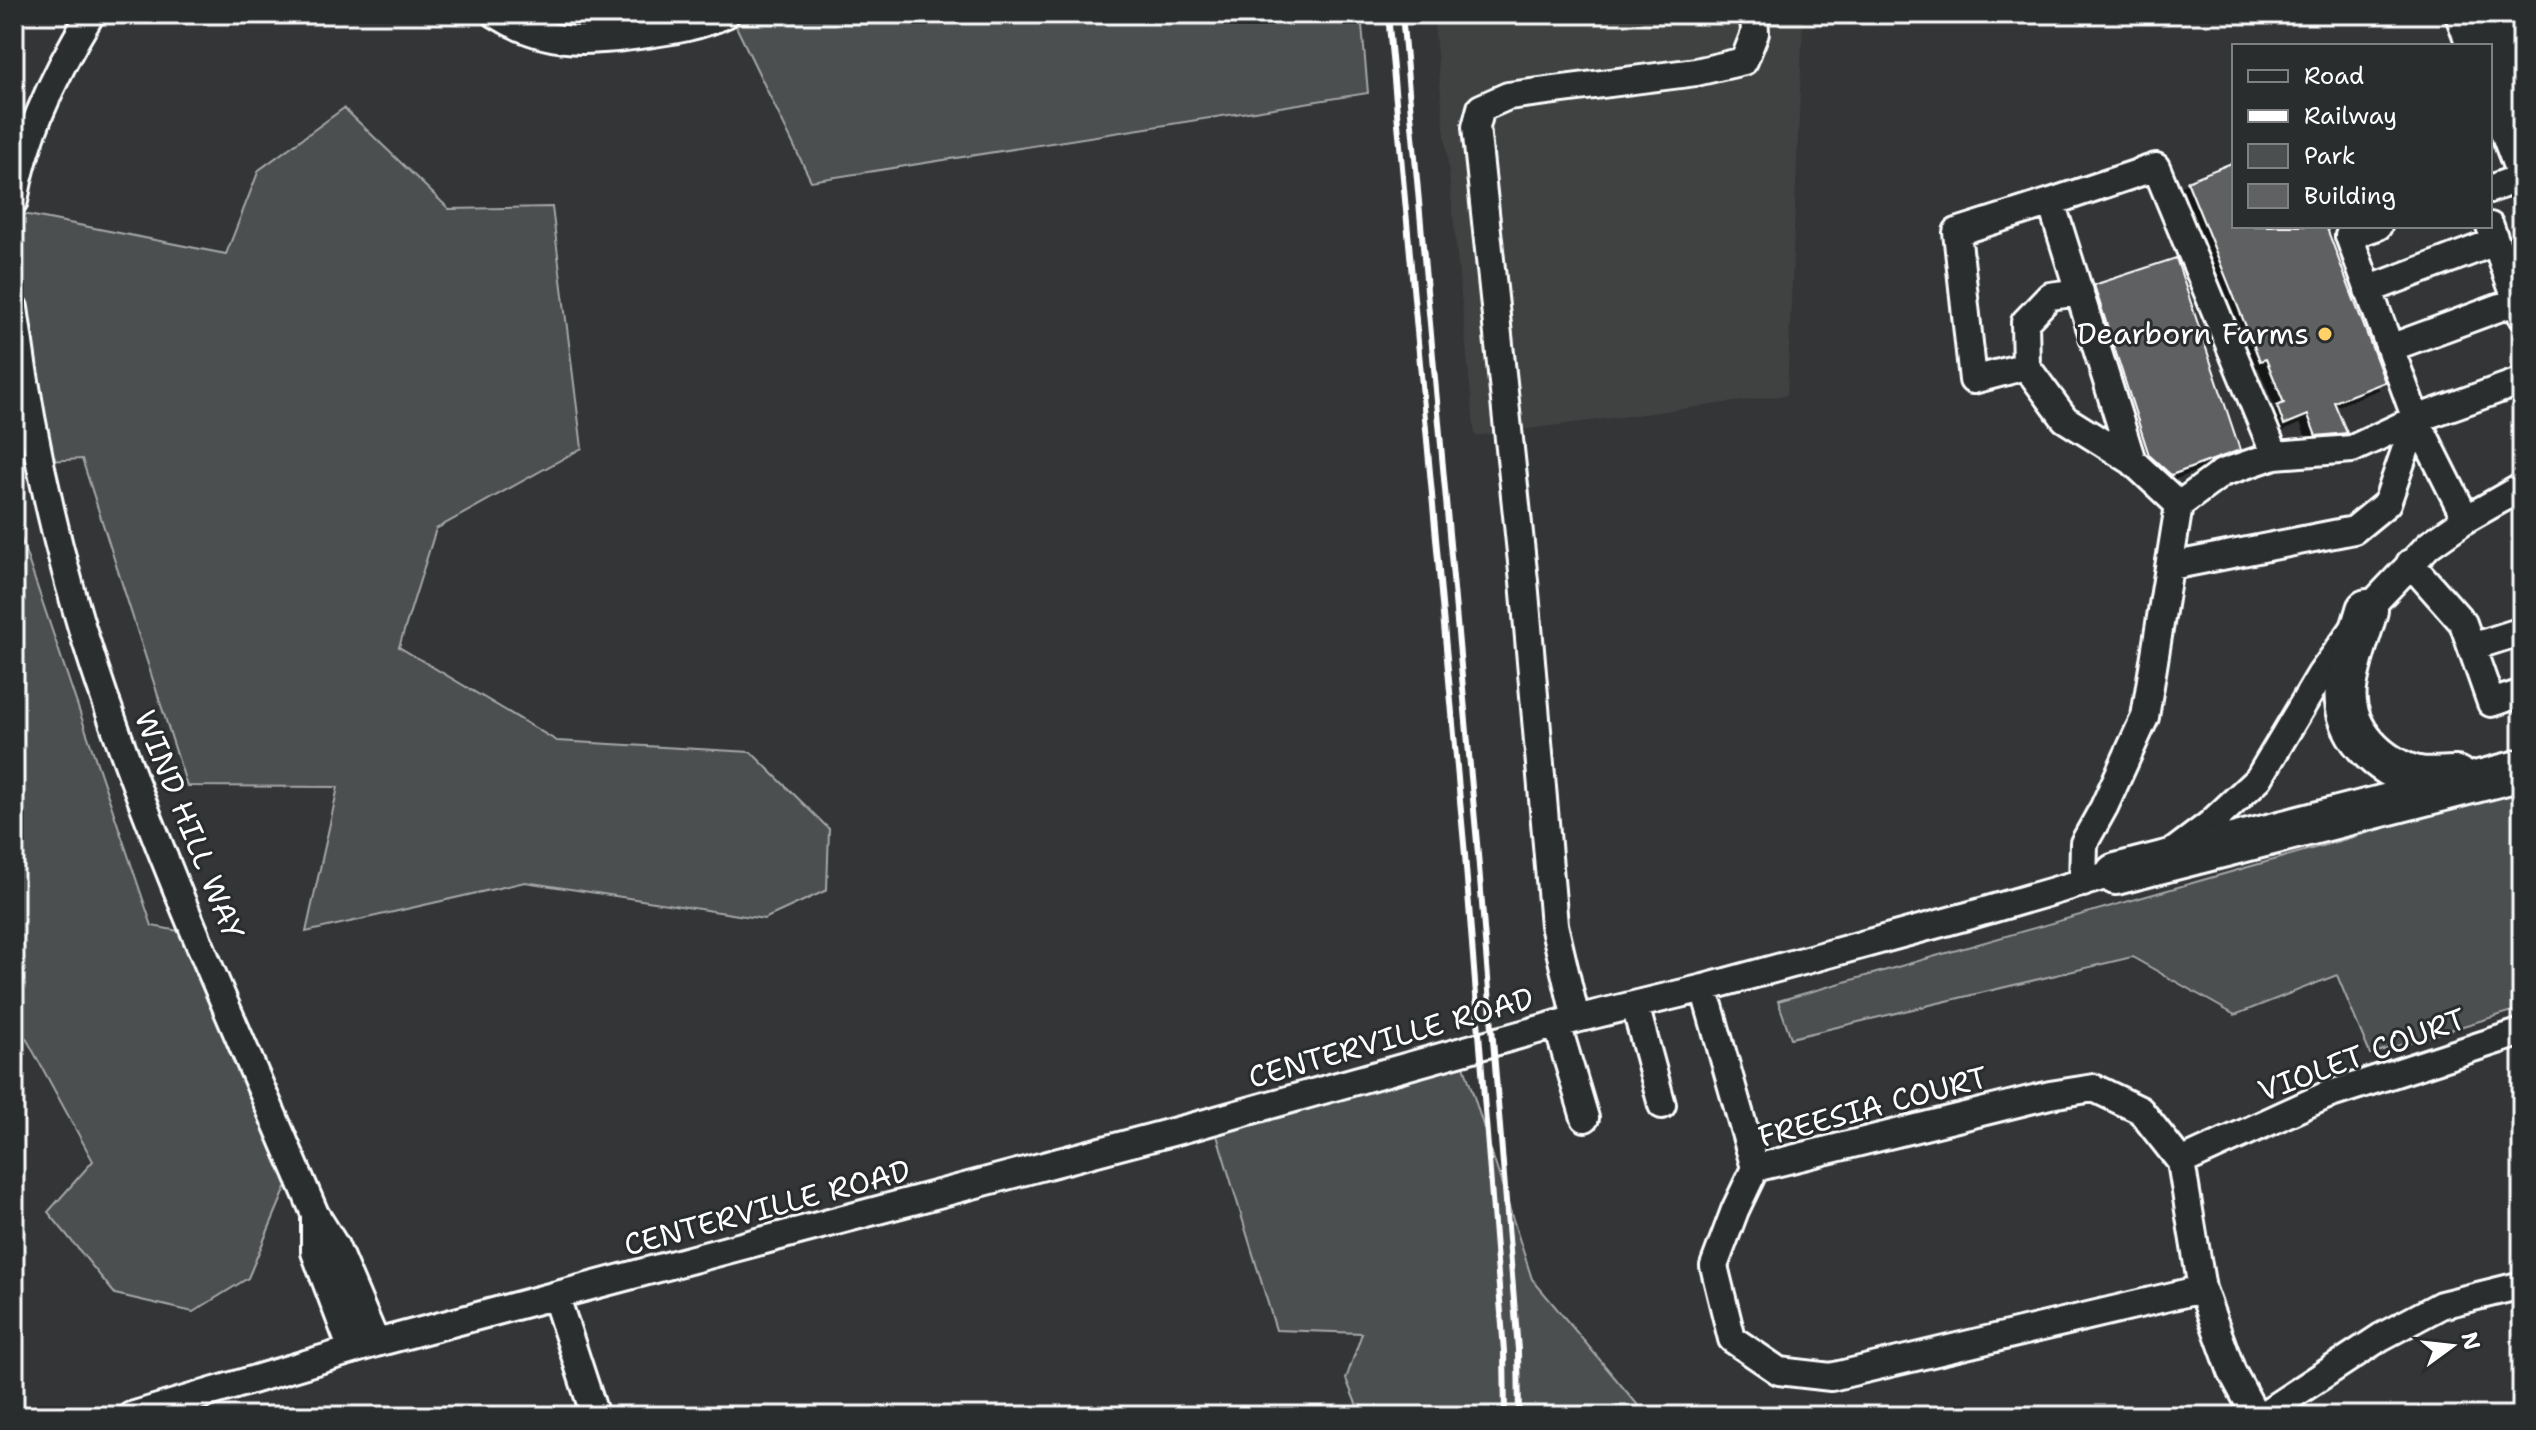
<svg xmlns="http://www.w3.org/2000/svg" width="2536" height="1430" font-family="'Shantell Sans',sans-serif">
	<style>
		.built { fill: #404243 }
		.green { fill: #4c4f50; stroke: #a6a7a8; stroke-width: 2 }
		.building { fill: #5f6162; stroke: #fff; stroke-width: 2; filter: url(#shadow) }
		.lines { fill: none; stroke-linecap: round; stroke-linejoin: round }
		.minor-casing { stroke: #fff; stroke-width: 32 }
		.highway-casing { stroke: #fff; stroke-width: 46 }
		.minor { stroke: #2a2d2e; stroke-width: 26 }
		.highway { stroke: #2a2d2e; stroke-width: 40 }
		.rail { stroke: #fff; stroke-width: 6 }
		.poi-dot { fill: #ffd166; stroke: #2a2d2e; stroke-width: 3 }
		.labels { text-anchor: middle; stroke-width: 6; stroke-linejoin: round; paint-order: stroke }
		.poi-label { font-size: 30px; fill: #fff; stroke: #2a2d2e; text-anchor: end }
		.street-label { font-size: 30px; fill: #fff; stroke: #2a2d2e }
	</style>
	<defs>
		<filter id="shadow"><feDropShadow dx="-7" dy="7" stdDeviation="0" flood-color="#0009"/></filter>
	</defs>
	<rect width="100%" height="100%" fill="#333536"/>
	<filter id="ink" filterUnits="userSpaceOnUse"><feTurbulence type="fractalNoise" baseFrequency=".0125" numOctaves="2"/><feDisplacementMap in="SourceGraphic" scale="16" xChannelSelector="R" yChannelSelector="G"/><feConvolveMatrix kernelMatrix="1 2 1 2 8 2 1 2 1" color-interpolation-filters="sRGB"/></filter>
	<g filter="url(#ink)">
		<path class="built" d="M1433,14H1848L1803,21L1787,395L1475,436Z"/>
		<path class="green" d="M730,14H1361L1368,93L811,181Z
			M344,108L449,209L552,207L582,448L436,529L399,647L557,741L751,752L829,829L827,890L764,919L525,882L306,932L338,787L187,786L82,459L14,463V266L18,213L226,254L259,170Z
			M14,518L152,926L194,934L291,1176L248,1278L193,1312L115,1294L48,1212L93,1161L26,1038L14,1043Z
			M2522,789V995L2513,1011L2370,1054L2337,975L2235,1015L2132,957L1791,1038L1778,1001Z
			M1461,1056L1532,1279L1647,1416H1361L1346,1379L1362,1333L1276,1330L1213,1122Z"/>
		<path class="building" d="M2234,162V226H2326L2385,382L2334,402L2347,433L2316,436L2308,415L2284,425L2277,406L2284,403L2266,359L2260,361L2187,181Z
			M2176,258L2240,450L2171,475L2149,455L2094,285Z"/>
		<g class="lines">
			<defs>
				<path id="minor" d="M496,14C548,47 589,42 647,34C675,30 700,26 726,14
					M2490,189L2522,177
					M14,201C25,134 56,71 91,14
					M2051,202L1957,232L1973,380L2026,366L2025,322L2050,296L2080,292
					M2490,226L2522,316
					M2368,290L2495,242
					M14,308C30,430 56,552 95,669C156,855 239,1034 315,1214V1252L352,1350
					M2390,348L2517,301
					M2026,366L2065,419L2132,461
					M2416,419L2522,381
					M2275,455L2222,473L2179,505L2132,461L2051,202L2156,167L2275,455L2352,449L2416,419L2466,519
					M2410,563L2463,623L2491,703L2522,693
					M2171,566L2354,530L2387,503L2416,419L2349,236L2378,226
					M2472,647L2522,631
					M2173,852L2210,824L2259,778L2321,674L2367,610L2429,545L2466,519L2522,487
					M2083,883L2084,843L2104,807L2145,717L2179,505
					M1704,988L1755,1168
					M1635,1005L1662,1105
					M1576,1019L1554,925L1524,581L1476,127L1481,108L1508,96L1696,72L1744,61L1755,33L1754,14
					M1557,1024L1585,1118
					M2094,1088L2140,1110L2181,1162L2202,1289L1831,1377L1779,1371L1732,1339L1714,1266L1735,1210L1755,1168L2050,1095Z
					M2181,1162L2325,1096L2522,1032
					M315,1214L335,1246L376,1343
					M2202,1289L2232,1372L2256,1416
					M556,1297L595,1416
					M131,1416L376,1343L1195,1126L1576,1019L1704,988L1971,915L2129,869
					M2261,1416L2381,1337L2441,1305L2522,1285"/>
				<path id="highway" d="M2466,14L2478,46
					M2498,14L2522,76
					M2490,76L2522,160
					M2367,610C2360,635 2349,662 2346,688C2341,730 2380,769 2418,777C2430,779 2444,777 2456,777
					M2116,874L2522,770"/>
			</defs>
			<use href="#minor" class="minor-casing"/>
			<use href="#highway" class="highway-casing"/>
			<use href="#minor" class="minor"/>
			<use href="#highway" class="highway"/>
			<path class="rail" d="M1388,14L1465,855L1504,1351L1505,1416
				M1402,14L1478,854L1518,1350L1519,1416"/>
		</g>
	</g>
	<circle class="poi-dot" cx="2325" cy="334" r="8"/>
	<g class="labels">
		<g class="poi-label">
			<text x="2309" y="344">Dearborn Farms</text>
		</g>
		<g class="street-label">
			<text transform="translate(189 825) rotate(68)" y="10">WIND HILL WAY</text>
			<text transform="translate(1391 1038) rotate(-16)" y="10">CENTERVILLE ROAD</text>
			<text transform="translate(2362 1055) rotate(-20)" y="10">VIOLET COURT</text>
			<text transform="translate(1873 1107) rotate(-15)" y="10">FREESIA COURT</text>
			<text transform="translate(767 1208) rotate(-15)" y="10">CENTERVILLE ROAD</text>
		</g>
	</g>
	<rect width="2536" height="1430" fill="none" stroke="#2a2d2e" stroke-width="48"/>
	<rect x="24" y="24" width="2488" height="1382" fill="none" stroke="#fff" stroke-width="3" filter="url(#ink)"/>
	<rect x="2232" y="44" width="260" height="184" fill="#2a2d2e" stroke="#7f8182" stroke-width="2"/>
	<rect x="2248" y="70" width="40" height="12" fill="#2a2d2e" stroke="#7f8182" stroke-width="2"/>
	<text x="2304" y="84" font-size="24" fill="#ffffff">Road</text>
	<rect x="2248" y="110" width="40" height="12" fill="#ffffff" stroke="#7f8182" stroke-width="2"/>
	<text x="2304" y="124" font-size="24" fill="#ffffff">Railway</text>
	<rect x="2248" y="144" width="40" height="24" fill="#4c4f50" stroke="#7f8182" stroke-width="2"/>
	<text x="2304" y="164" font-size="24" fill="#ffffff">Park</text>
	<rect x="2248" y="184" width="40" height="24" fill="#5f6162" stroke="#7f8182" stroke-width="2"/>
	<text x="2304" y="204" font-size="24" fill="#ffffff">Building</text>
	<g transform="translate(2452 1346) rotate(75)" stroke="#2a2d2e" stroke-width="6" paint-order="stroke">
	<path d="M0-6L14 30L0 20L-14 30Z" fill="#ffffff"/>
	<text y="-12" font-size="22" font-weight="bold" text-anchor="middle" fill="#ffffff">N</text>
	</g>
</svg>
